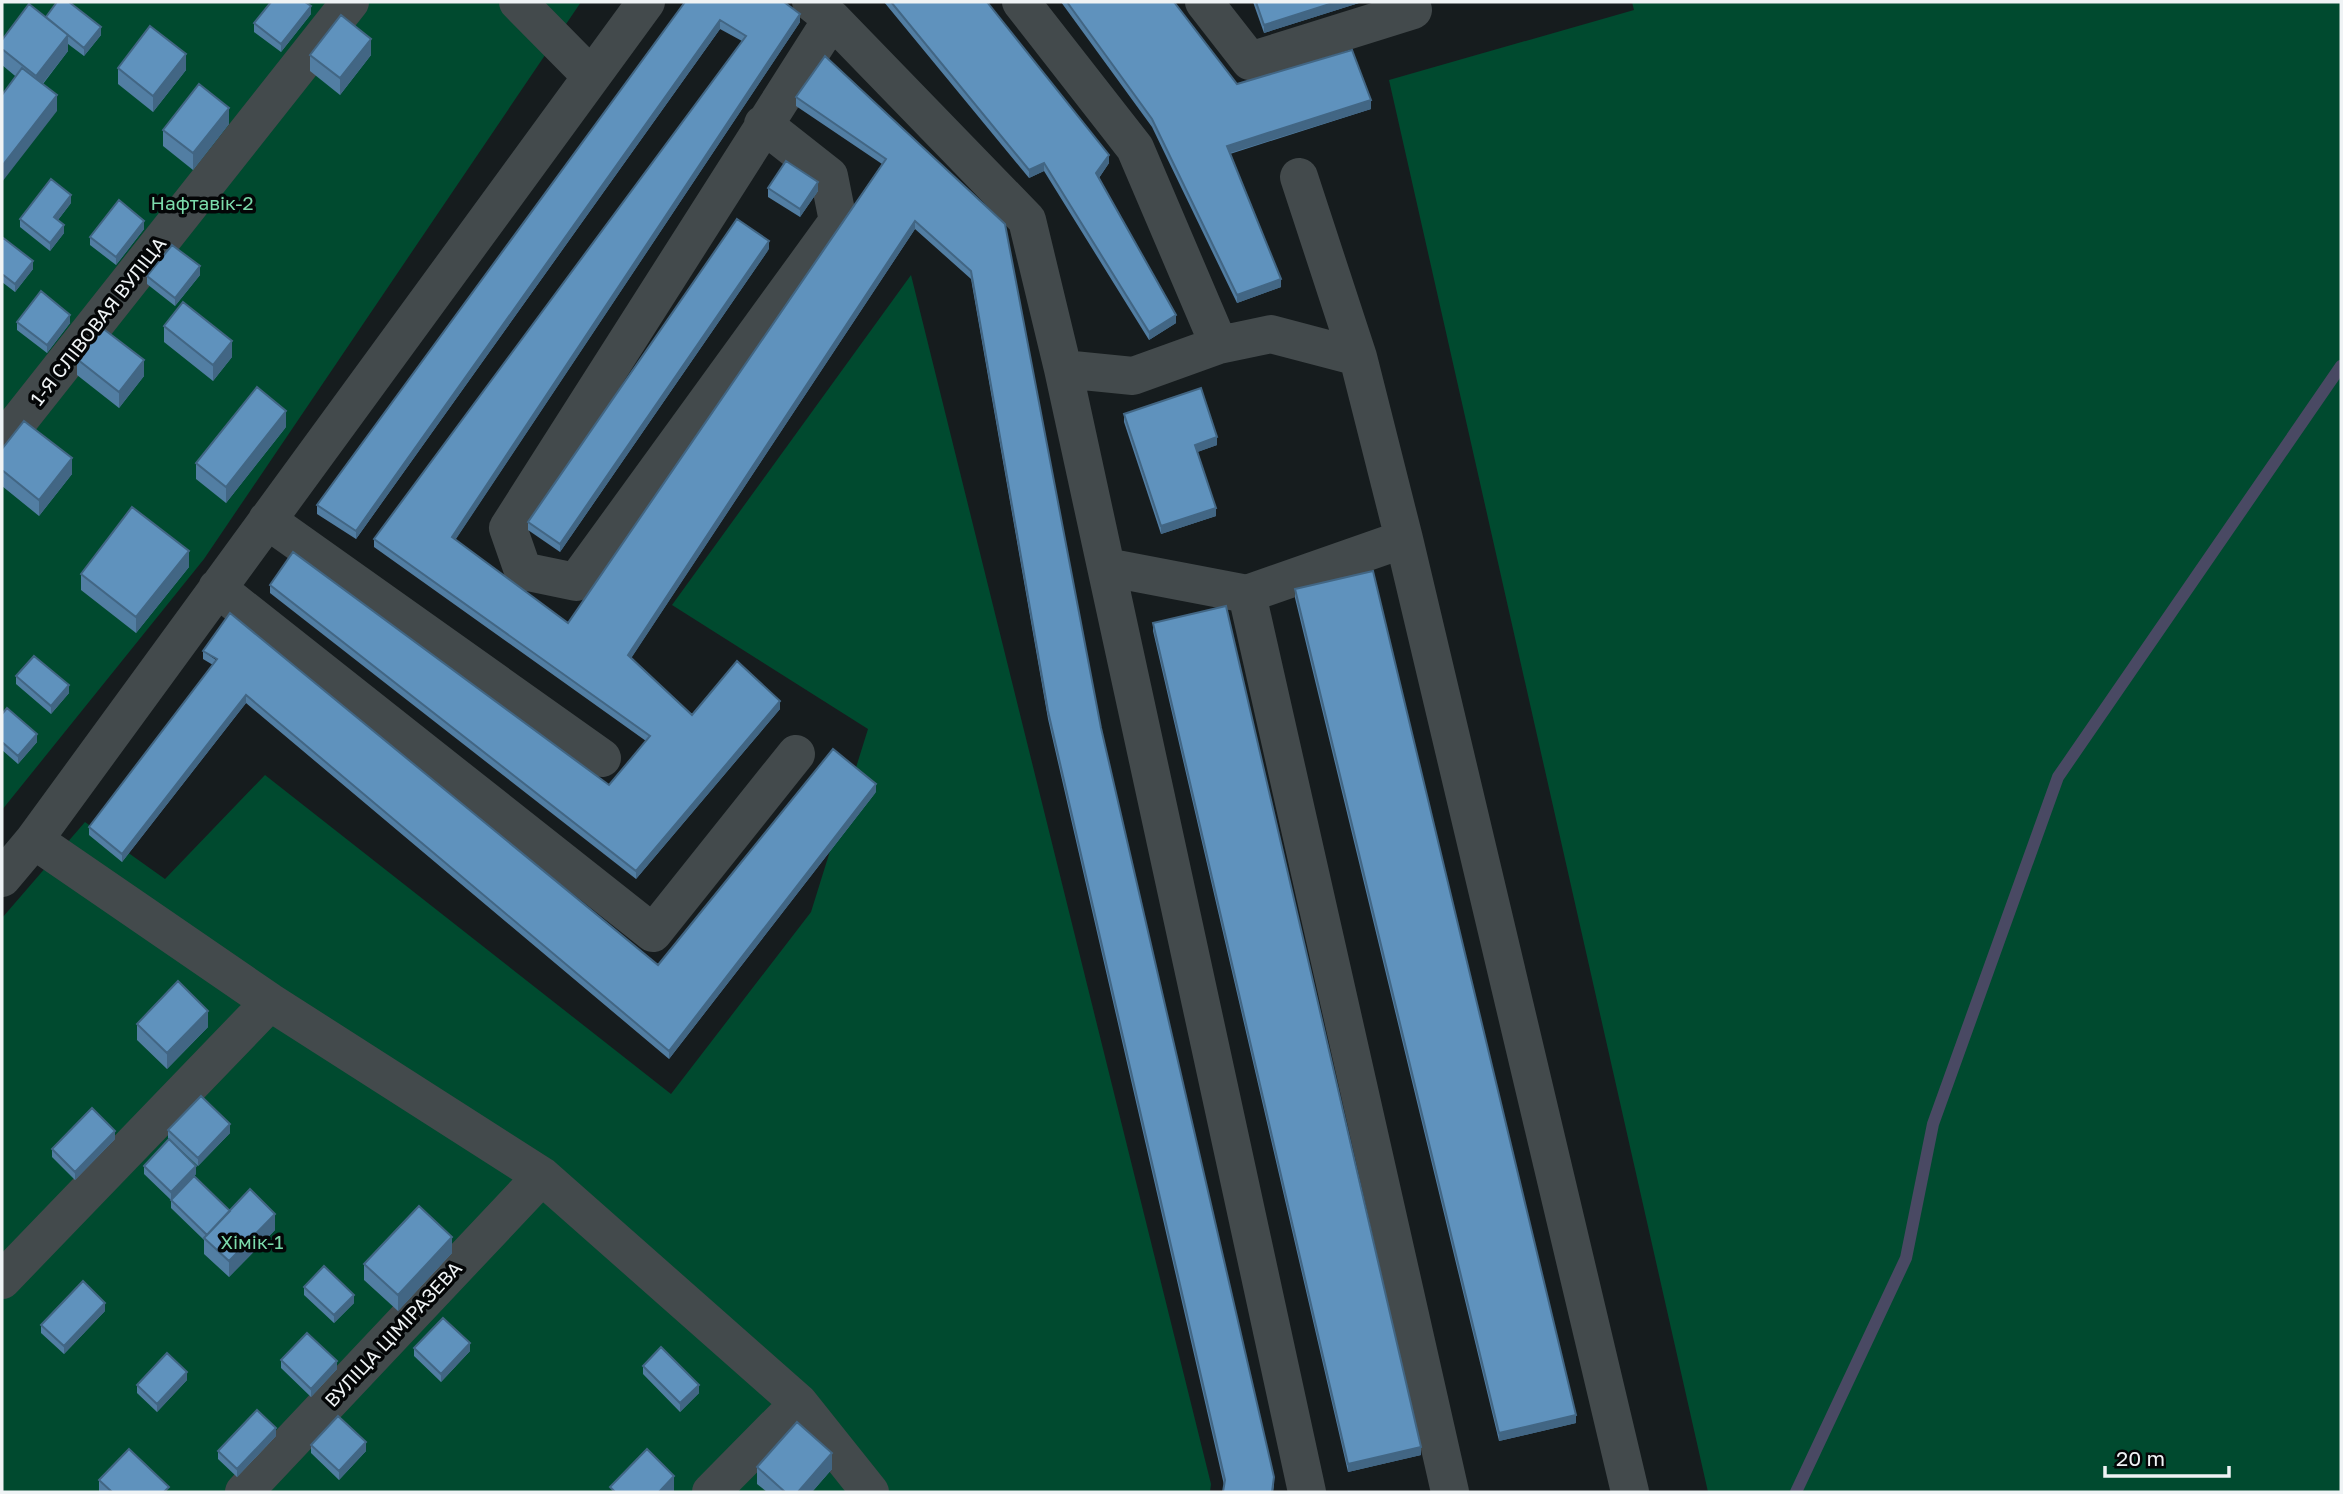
<svg xmlns="http://www.w3.org/2000/svg" width="2343" height="1494" font-family="'Golos Text',sans-serif">
	<style>
		.green { fill: #004a2f }
		.lines { fill: none; stroke-linecap: round; stroke-linejoin: round }
		.stream { stroke: #494963; stroke-width: 12 }
		.minor { stroke: #434a4c; stroke-width: 38 }
		.wall { fill: #527ea3 }
		.shaded-wall { fill: #426684 }
		.building { fill: #5f92bd; stroke: #426684; stroke-width: 2 }
		.labels { text-anchor: middle; stroke-width: 7; stroke-linejoin: round; paint-order: stroke }
		.park-label { font-size: 19px; fill: #7cdcac; stroke: #040607 }
		.street-label { font-size: 19px; fill: #eff3f5; stroke: #040607 }
	</style>
	<rect width="100%" height="100%" fill="#161c1e"/>
	<path class="green" d="M2,2H581L204,559L2,810Z
		M1632,2H2341V1492H1708L1389,80L1634,10Z
		M911,275L1211,1484L1210,1492H2V918L85,822L165,879L265,775L671,1094L811,912L868,729L672,605Z"/>
	<g class="lines">
		<path class="stream" d="M1796,1492L1906,1258L1933,1124L2058,777L2341,366"/>
		<path class="minor" d="M518,2L591,76
			M811,2L832,19L1027,220L1063,369L1307,1492
			M1021,2L1135,148L1219,345
			M1204,2L1250,61L1413,10
			M763,124L829,176L838,221L576,582L523,571L508,528L832,19
			M1299,177L1358,357L1404,539L1630,1492
			M1063,369L1133,376L1219,345L1271,334L1358,357
			M2,442L350,2
			M267,520L602,758
			M1106,567L1247,594L1404,539
			M217,588L653,933L796,754
			M1247,594L1450,1492
			M34,840L270,1002L542,1176L799,1403L870,1492
			M2,878L34,840L646,2
			M2,1280L270,1002
			M244,1492L542,1176
			M711,1492L799,1403"/>
	</g>
	<path class="wall" d="M685,2L800,22L455,540L568,623L882,164L796,106V97L1005,224L1101,728L1274,1485L1273,1492H1223L1224,1485L1048,719L971,279L915,229L631,658L692,715L780,709L636,879L270,593V585L609,785L646,741L374,547V539L742,41L720,29L356,539L317,514V505Z
		M884,2H987L1109,163L1099,178L1176,323L1149,340L1044,171L1029,178Z
		M1061,2H1174L1237,84L1371,109L1230,154L1281,287L1237,303L1152,127Z
		M1253,2H1362L1264,33Z
		M311,14L281,52L254,32V23Z
		M46,17L101,35L84,56L68,44V51L43,84L57,111L2,65V49Z
		M310,55H371L340,95L310,71Z
		M118,68L186,70L153,112L118,84Z
		M229,124L193,170L163,146V130Z
		M768,188L818,191L800,217L768,197Z
		M71,203L58,220L64,233L50,251L20,227V219Z
		M144,229L116,265L90,245V237Z
		M2,237L33,269L15,292L2,282Z
		M769,249L560,552L528,530V522Z
		M200,275L175,306L147,284V276Z
		M17,322L70,323L47,353L17,330Z
		M164,326L232,357L213,381L164,342Z
		M77,359L144,376L119,408L77,375Z
		M1124,414L1217,445L1197,452L1216,516L1161,534L1124,422Z
		M286,427L226,503L196,479V463Z
		M2,449L72,474L39,516L2,486Z
		M189,567L136,633L81,590V574Z
		M1295,589L1576,1423L1499,1441L1295,598Z
		M1153,623L1421,1455L1348,1472L1153,631Z
		M203,651L658,965L876,792L669,1059L246,703L122,862L89,835V827L213,665L203,659Z
		M16,676L69,693L51,714L16,684Z
		M2,714L37,742L18,764L2,750Z
		M137,1024L208,1027L167,1069L137,1040Z
		M168,1130L230,1133L198,1166L168,1138Z
		M115,1139L75,1180L52,1157V1149Z
		M144,1166L196,1174L171,1200L144,1174Z
		M171,1200L230,1211L275,1230L229,1277L204,1254V1240L171,1208Z
		M452,1253L398,1311L364,1280V1264Z
		M304,1287L354,1303L334,1323L304,1295Z
		M105,1311L64,1354L41,1333V1325Z
		M414,1348L470,1351L441,1382L414,1356Z
		M281,1360L337,1369L311,1397L281,1368Z
		M643,1366L699,1393L680,1412L643,1374Z
		M187,1380L157,1412L137,1393V1385Z
		M276,1436L237,1477L218,1459V1451Z
		M311,1445L366,1451L339,1480L311,1453Z
		M757,1467L832,1469L812,1492H767L757,1484Z
		M99,1480L169,1492H99Z"/>
	<path class="shaded-wall" d="M1336,2H1362L1264,33V25Z
		M311,6V14L281,52V44Z
		M800,14V22L452,545V537Z
		M720,20V29L356,539V531Z
		M101,27V35L84,56V48Z
		M68,35V51L36,92V76Z
		M371,39V55L340,95V78Z
		M186,54V70L153,112V96Z
		M57,95V111L2,182V166Z
		M1371,100V109L1227,154V146Z
		M229,108V124L193,170V153Z
		M1109,155V163L1096,182V173Z
		M1044,163V171L1029,178V170Z
		M818,182V191L800,217V209Z
		M71,195V203L54,225V217Z
		M144,221V229L116,265V257Z
		M915,221V229L628,663V655Z
		M64,225V233L50,251V243Z
		M769,241V249L560,552V544Z
		M33,261V269L15,292V284Z
		M200,266V275L175,306V298Z
		M1281,279V287L1237,303V295Z
		M70,315V323L47,353V345Z
		M1176,315V323L1149,340V332Z
		M232,341V357L213,381V365Z
		M144,360V376L119,408V392Z
		M286,411V427L226,503V487Z
		M1217,437V445L1195,453V445Z
		M72,458V474L39,516V500Z
		M1216,508V516L1161,534V526Z
		M189,551V567L136,633V617Z
		M69,685V693L51,714V706Z
		M246,695V703L122,862V854Z
		M780,701V709L636,879V871Z
		M37,734V742L18,764V756Z
		M876,784V792L669,1059V1051Z
		M208,1011V1027L167,1069V1053Z
		M230,1124V1133L198,1166V1158Z
		M115,1131V1139L75,1180V1172Z
		M196,1166V1174L171,1200V1192Z
		M275,1214V1230L229,1277V1261Z
		M452,1237V1253L398,1311V1295Z
		M354,1295V1303L334,1323V1315Z
		M105,1303V1311L64,1354V1346Z
		M470,1343V1351L441,1382V1374Z
		M337,1361V1369L311,1397V1389Z
		M187,1372V1380L157,1412V1404Z
		M699,1385V1393L680,1412V1403Z
		M1576,1415V1423L1499,1441V1433Z
		M276,1428V1436L237,1477V1469Z
		M366,1442V1451L339,1480V1471Z
		M1421,1447V1455L1348,1472V1464Z
		M832,1453V1469L812,1492H798Z
		M674,1476V1492H659Z"/>
	<path class="building" d="M57,2H69L101,27L84,48L46,17Z
		M271,2H305L311,6L281,44L254,23Z
		M685,2H784L800,14L452,537L568,623L886,159L796,97L825,56L1005,224L1101,728L1274,1477L1272,1492H1223L1225,1480L1048,711L971,271L915,221L628,655L692,715L737,661L780,701L636,871L270,585L293,552L609,785L650,736L374,539L746,36L720,20L356,531L317,505Z
		M891,2H987L1109,155L1096,173L1176,315L1149,332L1044,163L1029,170Z
		M1067,2H1174L1237,84L1352,50L1371,100L1227,146L1281,279L1237,295L1152,119Z
		M1256,2H1336L1264,25Z
		M29,4L68,35L36,76L2,49V40Z
		M341,15L371,39L340,78L310,55Z
		M150,26L186,54L153,96L118,68Z
		M22,68L57,95L2,166V95Z
		M199,84L229,108L193,153L163,130Z
		M786,161L818,182L800,209L768,188Z
		M51,179L71,195L54,217L64,225L50,243L20,219Z
		M119,200L144,221L116,257L90,237Z
		M737,219L769,241L560,544L528,522Z
		M2,237L33,261L15,284L2,274Z
		M172,245L200,266L175,298L147,276Z
		M41,291L70,315L47,345L17,322Z
		M183,302L232,341L213,365L164,326Z
		M101,327L144,360L119,392L77,359Z
		M257,387L286,411L226,487L196,463Z
		M1201,388L1217,437L1195,445L1216,508L1161,526L1124,414Z
		M24,421L72,458L39,500L2,470V449Z
		M132,507L189,551L136,617L81,574Z
		M1373,571L1576,1415L1499,1433L1295,589Z
		M1226,606L1421,1447L1348,1464L1153,623Z
		M230,613L658,965L833,749L876,784L669,1051L246,695L122,854L89,827L217,659L203,651Z
		M34,656L69,685L51,706L16,676Z
		M7,708L37,734L18,756L2,742V714Z
		M178,981L208,1011L167,1053L137,1024Z
		M201,1096L230,1124L198,1158L168,1130Z
		M92,1108L115,1131L75,1172L52,1149Z
		M169,1139L196,1166L171,1192L144,1166Z
		M194,1176L230,1211L207,1235L171,1200Z
		M250,1189L275,1214L229,1261L204,1238Z
		M419,1206L452,1237L398,1295L364,1264Z
		M324,1266L354,1295L334,1315L304,1287Z
		M83,1281L105,1303L64,1346L41,1325Z
		M443,1318L470,1343L441,1374L414,1348Z
		M307,1333L337,1361L311,1389L281,1360Z
		M661,1347L699,1385L680,1403L643,1366Z
		M167,1353L187,1372L157,1404L137,1385Z
		M257,1410L276,1428L237,1469L218,1451Z
		M338,1416L366,1442L339,1471L311,1445Z
		M797,1422L832,1453L798,1492H785L757,1467Z
		M129,1449L169,1487L164,1492H112L99,1480Z
		M647,1449L674,1476L659,1492H615L610,1487Z"/>
	<g class="labels">
		<g class="park-label">
			<text x="202" y="210">Нафтавік-2</text>
			<text x="252" y="1249">Хімік-1</text>
		</g>
		<g class="street-label">
			<text transform="translate(98 321) rotate(-52)" y="7">1-Я СЛІВОВАЯ ВУЛІЦА</text>
			<text transform="translate(393 1334) rotate(-47)" y="7">ВУЛІЦА ЦІМІРАЗЕВА</text>
		</g>
	</g>
	<rect width="2343" height="1494" fill="none" stroke="#eff3f5" stroke-width="7"/>
	<path d="M2105 1466v10h124v-10" fill="none" stroke="#eff3f5" stroke-width="3.5"/>
	<text x="2116" y="1466" font-size="21" fill="#eff3f5" stroke="#040607" stroke-width="5" paint-order="stroke">20 m</text>
</svg>
